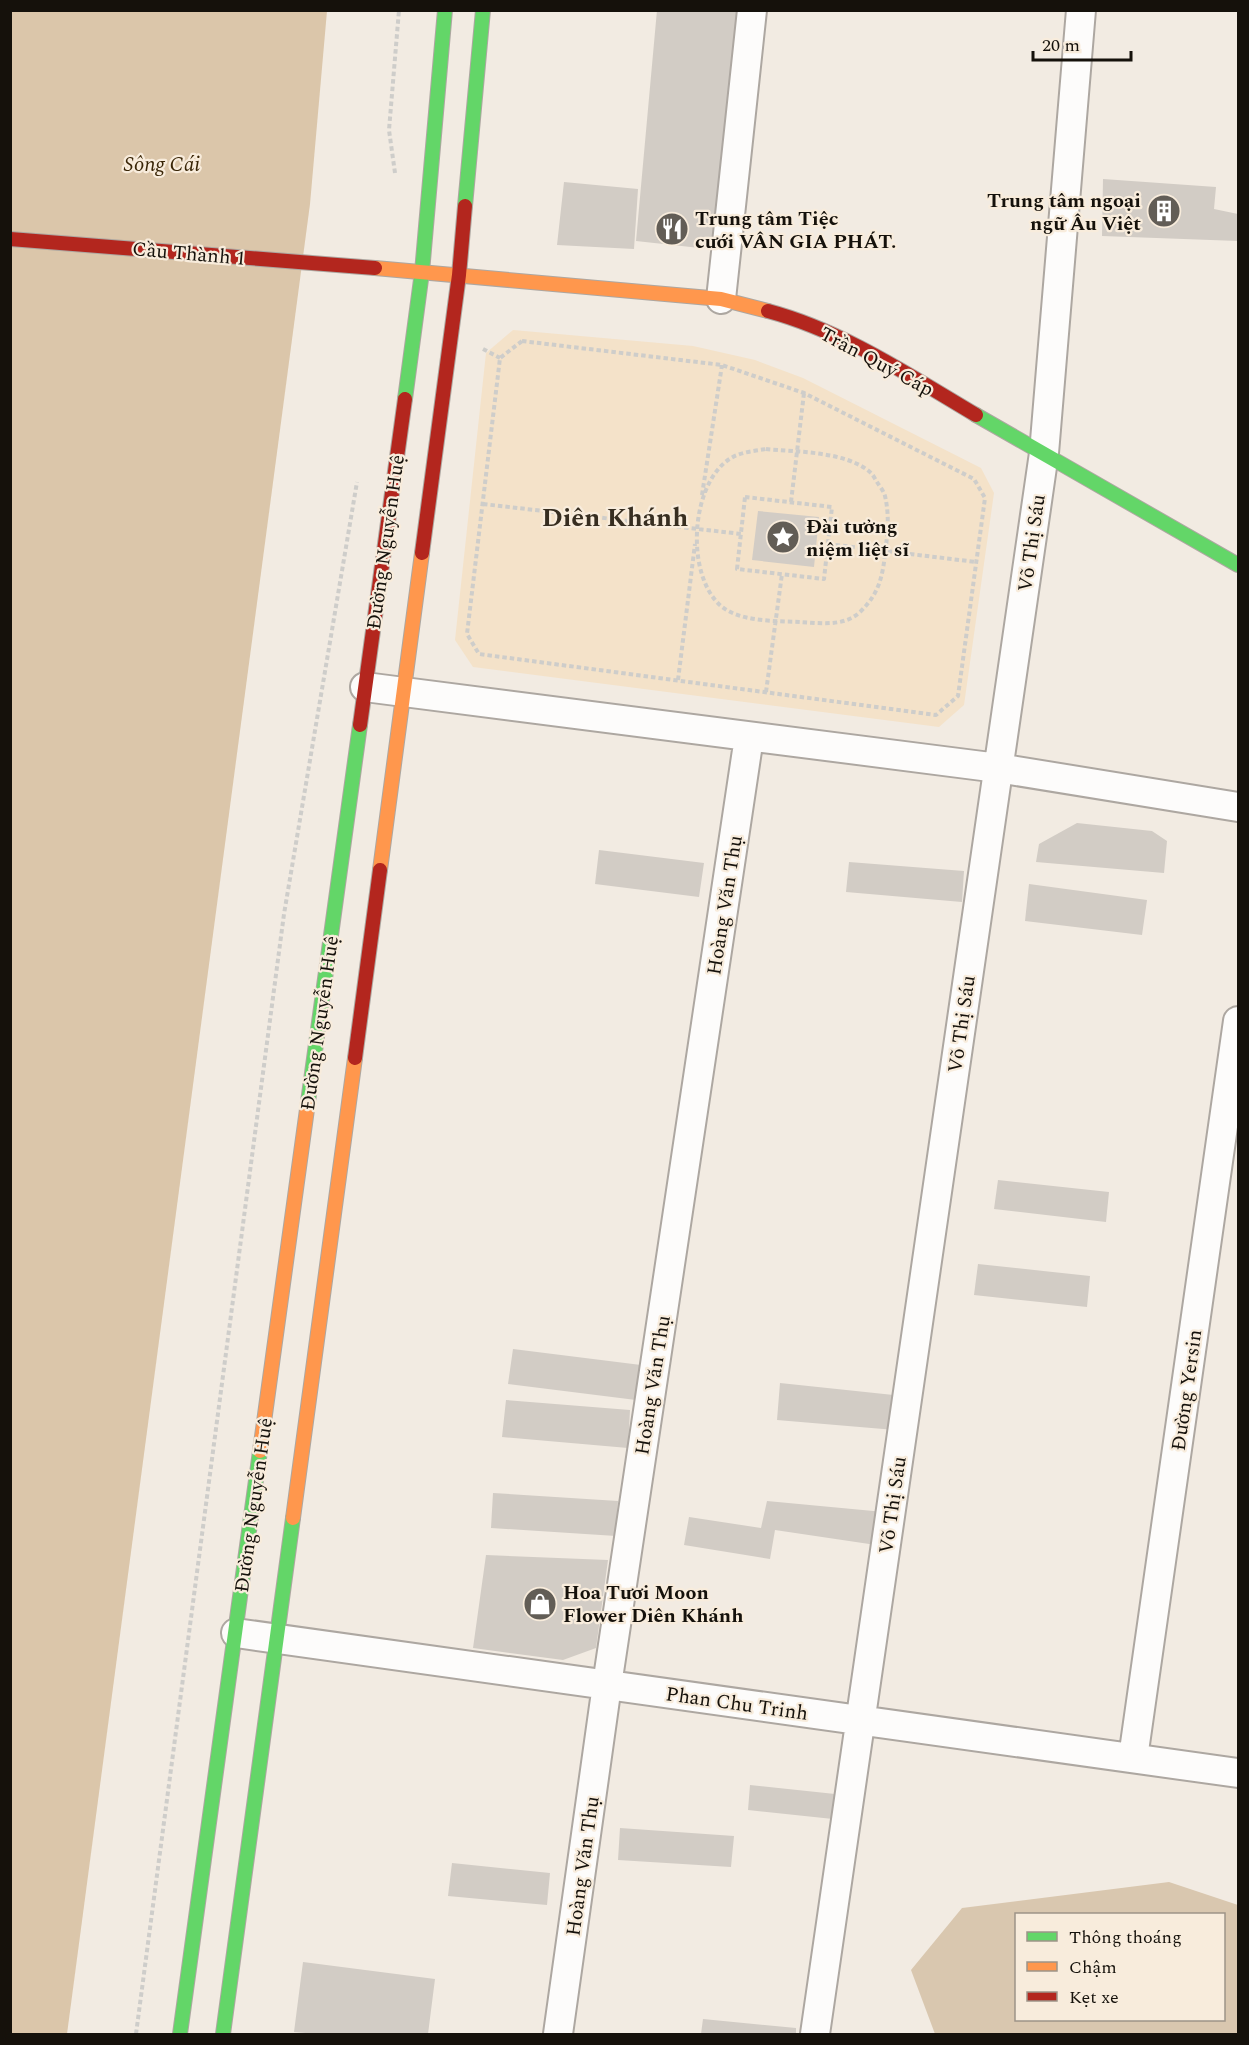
<svg xmlns="http://www.w3.org/2000/svg" width="1249" height="2045" font-family="Spectral,serif">
	<style>
		.green { fill: #f4e2c9 }
		.forest { fill: #d9c7af; fill-rule: evenodd }
		.water { fill: #dbc6aa }
		.building { fill: #d2ccc5 }
		.lines { fill: none; stroke-linecap: round; stroke-linejoin: round }
		.street-casing { stroke: #ada7a1; stroke-width: 32 }
		.fast-casing { stroke: #ada7a1; stroke-width: 16 }
		.slow-casing { stroke: #ada7a1; stroke-width: 16 }
		.jam-casing { stroke: #ada7a1; stroke-width: 16 }
		.path { stroke: #cecdca; stroke-width: 4; stroke-dasharray: 4.5 3; stroke-linecap: butt }
		.street { stroke: #fdfcfb; stroke-width: 28 }
		.fast { stroke: #63d668; stroke-width: 14 }
		.slow { stroke: #ff974d; stroke-width: 14 }
		.jam { stroke: #b3261e; stroke-width: 14 }
		.labels { text-anchor: middle; stroke-width: 4.5; stroke-linejoin: round; paint-order: stroke }
		.poi-label { font-size: 20px; font-weight: bold; fill: #15110b; stroke: #f8ecdc; text-anchor: start }
		.street-label { font-size: 20px; fill: #15110b; stroke: #f8ecdc }
		.water-label { font-size: 21px; font-style: italic; fill: #392506; stroke: #f8ecdc }
		.district-label { font-size: 26px; font-weight: bold; fill: #372e21; stroke: #f8ecdc }
	</style>
	<rect width="100%" height="100%" fill="#f2ebe2"/>
	<path class="green" d="M513,330L693,346L755,360L803,378L981,468L994,493L964,705L939,727L473,667L455,640L486,353Z"/>
	<path class="forest" d="M1169,1882L1238,1905V2034H935L911,1970L962,1908ZM1016,1914H1224V2020H1016Z"/>
	<path class="water" d="M11,11H327L310,204L67,2034H11Z"/>
	<path class="building" d="M657,10H743L718,250L636,241Z
		M1103,179L1216,187L1214,209L1238,214V241L1102,236Z
		M564,182L638,189L634,249L557,245Z
		M758,511L819,517L814,567L752,560Z
		M1077,823L1152,831L1167,841L1164,873L1036,862L1039,844Z
		M599,850L704,863L699,897L595,884Z
		M849,862L964,871L962,902L846,892Z
		M1029,884L1147,900L1142,935L1025,921Z
		M998,1180L1109,1192L1106,1222L994,1209Z
		M978,1264L1090,1276L1087,1307L974,1295Z
		M513,1349L641,1365L636,1400L508,1384Z
		M780,1383L903,1396L895,1430L777,1420Z
		M506,1400L630,1410L628,1448L502,1437Z
		M493,1493L618,1501L616,1536L491,1528Z
		M767,1501L884,1512L876,1545L775,1530L770,1559L684,1545L689,1517L761,1528Z
		M486,1555L608,1560L596,1648L563,1660L473,1648Z
		M750,1785L835,1794L833,1819L748,1810Z
		M620,1828L734,1836L731,1867L618,1860Z
		M452,1863L550,1873L547,1905L448,1896Z
		M303,1962L435,1979L428,2034H317L294,2032Z
		M703,2019L796,2028V2034H701Z"/>
	<g class="lines">
		<defs>
			<path id="street" d="M721,299L752,10
				M365,687L998,768L1238,807
				M236,1633L1238,1773
				M1133,1758L1238,1021
				M558,2034L607,1685L749,737
				M815,2034L1044,453L1081,10"/>
			<path id="fast" d="M465,206L483,10
				M405,399L422,272L445,10
				M976,415L1238,565
				M308,1102L360,725
				M180,2034L260,1451
				M223,2034L293,1518"/>
			<path id="slow" d="M375,268L721,299L768,311
				M380,870L422,553
				M260,1451L308,1102
				M293,1518L355,1058"/>
			<path id="jam" d="M10,239L375,268
				M768,311C843,331 910,376 976,415
				M422,553L459,275L465,206
				M360,725L405,399
				M355,1058L380,870"/>
		</defs>
		<use href="#street" class="street-casing"/>
		<use href="#fast" class="fast-casing"/>
		<use href="#slow" class="slow-casing"/>
		<use href="#jam" class="jam-casing"/>
		<path class="path" d="M395,173L389,130L399,10
			M522,341L722,365L804,393L974,479L985,498L958,696L936,715L479,654L467,634L500,358Z
			M483,349L500,358
			M766,449C796,452 847,451 871,473C874,476 876,481 879,485C881,488 884,492 885,496C889,513 888,529 886,546C883,573 881,592 860,612C844,627 820,623 800,622C776,621 740,622 721,606C685,575 690,483 731,458C741,452 754,451 766,449Z
			M702,495L722,365
			M745,497L832,507L824,579L737,569Z
			M791,502L804,393
			M483,504L741,534
			M828,544L976,562
			M678,680L695,544
			M766,692L782,574
			M136,2034L284,914L357,482"/>
		<use href="#street" class="street"/>
		<use href="#fast" class="fast"/>
		<use href="#slow" class="slow"/>
		<use href="#jam" class="jam"/>
	</g>
	<defs>
		<symbol id="building-disc" viewBox="-11 -11 22 22"><circle r="9.5" fill="#625d56" stroke="#f8ecdc"/><path d="M-4-6H4V6H1V3H-1V6H-4ZM-2.5-4.3h1.7v1.8h-1.7ZM.8-4.3h1.7v1.8H.8ZM-2.5-1h1.7V.8h-1.7ZM.8-1h1.7V.8H.8Z" fill="#fff"/></symbol>
		<symbol id="restaurant-disc" viewBox="-11 -11 22 22"><circle r="9.5" fill="#625d56" stroke="#f8ecdc"/><path d="M-5-6h1v4h1v-4h1v4h1v-4h1v5L-1.5 .5V6h-2V.5L-5-1ZM5-6V6H3V1.5H1.5Q1.5-4 5-6Z" fill="#fff"/></symbol>
		<symbol id="sight-disc" viewBox="-11 -11 22 22"><circle r="9.5" fill="#625d56" stroke="#f8ecdc"/><path d="M0-6L1.8-2.2L6-1.7L2.9 1.2L3.7 5.4L0 3.3L-3.7 5.4L-2.9 1.2L-6-1.7L-1.8-2.2Z" fill="#fff"/></symbol>
		<symbol id="shop-disc" viewBox="-11 -11 22 22"><circle r="9.5" fill="#625d56" stroke="#f8ecdc"/><path d="M-5-2.5h2.3a2.7 3.5 0 0 1 5.4 0H5L5.5 6h-11ZM-1.5-2.5h3a1.5 2.3 0 0 0-3 0Z" fill="#fff"/></symbol>
	</defs>
	<g fill-rule="evenodd">
		<use href="#building-disc" x="1145" y="192" width="38" height="38"/>
		<use href="#restaurant-disc" x="653" y="210" width="38" height="38"/>
		<use href="#sight-disc" x="764" y="518" width="38" height="38"/>
		<use href="#shop-disc" x="521" y="1585" width="38" height="38"/>
	</g>
	<g class="labels">
		<g class="poi-label">
			<text x="1141" y="207" text-anchor="end">Trung tâm ngoại<tspan x="1141" dy="23">ngữ Âu Việt</tspan></text>
			<text x="695" y="225">Trung tâm Tiệc<tspan x="695" dy="23">cưới VÂN GIA PHÁT.</tspan></text>
			<text x="806" y="533">Đài tưởng<tspan x="806" dy="23">niệm liệt sĩ</tspan></text>
			<text x="563" y="1599">Hoa Tươi Moon<tspan x="563" dy="23">Flower Diên Khánh</tspan></text>
		</g>
		<g class="street-label">
			<text transform="translate(189 253) rotate(5)" y="7">Cầu Thành 1</text>
			<text transform="translate(877 361) rotate(28)" y="7">Trần Quý Cáp</text>
			<text transform="translate(385 542) rotate(-82)" y="7">Đường Nguyễn Huệ</text>
			<text transform="translate(1031 543) rotate(-82)" y="7">Võ Thị Sáu</text>
			<text transform="translate(724 905) rotate(-81)" y="7">Hoàng Văn Thụ</text>
			<text transform="translate(319 1023) rotate(-82)" y="7">Đường Nguyễn Huệ</text>
			<text transform="translate(961 1024) rotate(-82)" y="7">Võ Thị Sáu</text>
			<text transform="translate(652 1385) rotate(-81)" y="7">Hoàng Văn Thụ</text>
			<text transform="translate(1186 1390) rotate(-82)" y="7">Đường Yersin</text>
			<text transform="translate(253 1505) rotate(-82)" y="7">Đường Nguyễn Huệ</text>
			<text transform="translate(892 1505) rotate(-82)" y="7">Võ Thị Sáu</text>
			<text transform="translate(737 1703) rotate(8)" y="7">Phan Chu Trinh</text>
			<text transform="translate(582 1866) rotate(-82)" y="7">Hoàng Văn Thụ</text>
		</g>
		<g class="water-label">
			<text x="162" y="171">Sông Cái</text>
		</g>
		<g class="district-label">
			<text x="615" y="526">Diên Khánh</text>
		</g>
	</g>
	<rect width="1249" height="2045" fill="none" stroke="#15110b" stroke-width="24"/>
	<rect x="1015" y="1913" width="210" height="108" fill="#f8ecdc" stroke="#9d9488" stroke-width="1.5"/>
	<rect x="1027" y="1932" width="30" height="9" fill="#63d668" stroke="#9d9488" stroke-width="1.5"/>
	<text x="1069" y="1943" font-size="18" fill="#15110b">Thông thoáng</text>
	<rect x="1027" y="1962" width="30" height="9" fill="#ff974d" stroke="#9d9488" stroke-width="1.5"/>
	<text x="1069" y="1973" font-size="18" fill="#15110b">Chậm</text>
	<rect x="1027" y="1992" width="30" height="9" fill="#b3261e" stroke="#9d9488" stroke-width="1.5"/>
	<text x="1069" y="2003" font-size="18" fill="#15110b">Kẹt xe</text>
	<path d="M1033 51v9h98v-9" fill="none" stroke="#15110b" stroke-width="3"/>
	<text x="1042" y="51" font-size="18" fill="#15110b" stroke="#f8ecdc" stroke-width="4.5" paint-order="stroke">20 m</text>
</svg>
